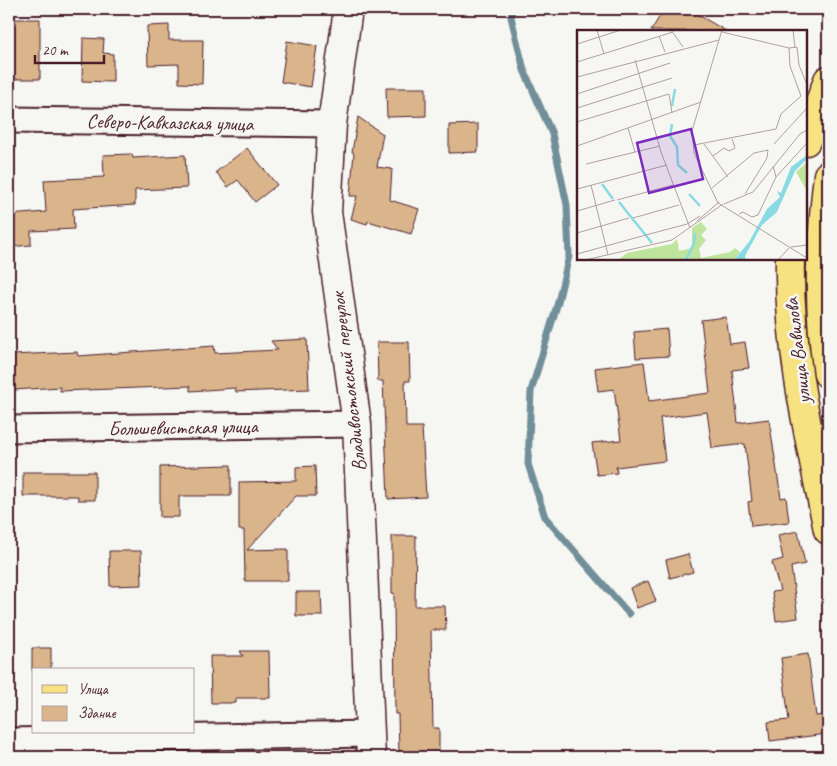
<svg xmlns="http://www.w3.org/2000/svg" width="837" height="766" font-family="Caveat,sans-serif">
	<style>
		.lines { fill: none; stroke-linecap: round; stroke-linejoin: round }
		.stream { stroke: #708f99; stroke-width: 7 }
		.building { fill: #dab58c; stroke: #4a1f2b }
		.minor-casing { stroke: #4a1f2b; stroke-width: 29 }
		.tertiary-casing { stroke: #4a1f2b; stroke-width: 31 }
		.primary-casing { stroke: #4a1f2b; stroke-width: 31 }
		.minor { stroke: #f6f6f2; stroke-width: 25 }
		.tertiary { stroke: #f6f6f2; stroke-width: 28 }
		.primary { stroke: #f7e281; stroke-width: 28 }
		.labels { text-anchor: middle; stroke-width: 5; stroke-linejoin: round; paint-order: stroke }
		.street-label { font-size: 20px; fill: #4a1f2b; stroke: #f6f6f2 }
		.inset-river { fill: none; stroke: #89dae3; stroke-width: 2.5 }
		.inset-road { fill: none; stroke: #b1a0a2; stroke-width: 1 }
		.view { fill: #7b2cbf; fill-opacity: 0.15; stroke: #7b2cbf; stroke-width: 2.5 }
		.inset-edge { fill: none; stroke: #4a1f2b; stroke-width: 2.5 }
	</style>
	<rect width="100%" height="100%" fill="#f6f6f2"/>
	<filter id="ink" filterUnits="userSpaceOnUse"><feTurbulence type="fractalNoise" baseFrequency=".02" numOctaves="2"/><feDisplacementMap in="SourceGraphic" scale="10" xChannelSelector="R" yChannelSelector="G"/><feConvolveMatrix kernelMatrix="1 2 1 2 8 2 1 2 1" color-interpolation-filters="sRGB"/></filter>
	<g filter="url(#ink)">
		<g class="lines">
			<path class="stream" d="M512,9L511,17L524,70L552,134L567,205L569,256L558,302L531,391L528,464L545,517L629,614"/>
		</g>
		<path class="building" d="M664,9H688L726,31H651Z
			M9,19H40V79H9Z
			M169,25V40H203L202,84L179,83V64L148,65L147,26Z
			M83,38L104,39L103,53L113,54V82L82,81Z
			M287,41L317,46L311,87L281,82Z
			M386,88H426V116L387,117Z
			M358,117L383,134L377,167L392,169L390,200L419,209L411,234L368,221L367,224L351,219L357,196H350L354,153L352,152Z
			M478,124V152L449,153V125Z
			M247,148L277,185L255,202L238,180L228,187L216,172Z
			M132,154L133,158L185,155L187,188L135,190V205L73,209L74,229L31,231V245L9,247V215L46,212L44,180L104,177L103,155Z
			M726,317L730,344L745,342L749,368L732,370L738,423L769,419L781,498L786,497L789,522L751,526L748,502L752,501L745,444L712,448L707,412L660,418L665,461L616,467L617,473L597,475L592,443L621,440L614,389L598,391L595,368L644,362L649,401L710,393L701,320Z
			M667,329L669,356L636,358L634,332Z
			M307,339L309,389L236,392L235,388L190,391V386L60,391V387L14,390L12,355L77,352L78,356L214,346L215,353L278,350L271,341Z
			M377,342H409L410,381H405L406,427H422L426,497L388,499L383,381H378Z
			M231,465V496H179V517H160V467Z
			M315,466L316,496H296L247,550L288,549V581H245L244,530H239V482L296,481V467Z
			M23,472H95V500H78V496H23Z
			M798,531L805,564L791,567L798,618L776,621L772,592L780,591L772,562L783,559L778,535Z
			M392,536H416L415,606H445L446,630H431L433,728H439V753L399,754L398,714H395L394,593H392Z
			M109,551H141L142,585L110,586Z
			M688,554L693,572L670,578L666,560Z
			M648,581L656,601L637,608L630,588Z
			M296,592H321L322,616H296Z
			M32,648H51V670H32Z
			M240,651H269L270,698H236V703H211L210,656H243Z
			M808,654L816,716L824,715L827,734L770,741L768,722L789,720L781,658Z"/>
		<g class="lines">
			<defs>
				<path id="minor" d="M9,120L332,124
					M9,429L357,424
					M9,741L370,734"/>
				<path id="tertiary" d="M348,9L332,124L327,212L357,424L371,757"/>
				<path id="primary" d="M806,141L828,80
					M828,175C820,246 817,303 828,374
					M790,259C788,350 810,441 828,530"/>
			</defs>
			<use href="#minor" class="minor-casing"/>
			<use href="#tertiary" class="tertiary-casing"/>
			<use href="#primary" class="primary-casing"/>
			<use href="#minor" class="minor"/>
			<use href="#tertiary" class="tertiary"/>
			<use href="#primary" class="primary"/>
		</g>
	</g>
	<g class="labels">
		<g class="street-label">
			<text transform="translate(170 122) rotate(1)" y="7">Северо-Кавказская улица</text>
			<text transform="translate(797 351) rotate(-97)" y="7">улица Вавилова</text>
			<text transform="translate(348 382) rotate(-97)" y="7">Владивостокский переулок</text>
			<text transform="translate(183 427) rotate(-1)" y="7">Большевистская улица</text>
		</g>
	</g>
	<g transform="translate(577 30)">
		<rect width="230" height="230" fill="#f6f6f2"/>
		<path d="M230,132V161L219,142ZM124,192L130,199L124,205L129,210L122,219L124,228L153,222L158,218L163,222L157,230H41L50,223L95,214L100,209L102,221L115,218V198Z" fill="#bee49e"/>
		<path d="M230,125V129L218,141L200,182L185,195L168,226L169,230H157L172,212L190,179L203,167L200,161L204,163L214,137Z" fill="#89dae3"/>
		<path class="inset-river" d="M95,76L98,59M95,94L93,106L100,117L101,135L110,143M25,154L36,169M112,164L123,176M42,172L75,213M109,230L117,213L118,203"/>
		<path class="inset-road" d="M20,0L27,24M94,0L106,17M145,0L115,101L117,123L141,173L230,228M216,0L218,18M145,2L212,18L220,17L222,35L230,55M82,6L88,22M0,14L44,0M58,30L84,122L113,198M0,32L96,2M0,47L142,10M0,64L93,33M0,78L95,48M0,92L92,64L95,83M51,98L58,122M127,114L151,147M197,114L230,78M117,115L199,99L204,84L224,66L213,36L212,18M0,116L124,72M136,126L147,118L152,121L158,118L155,109M9,134L83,116M199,147L230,113M14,155L31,225M135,158L177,123L191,120L190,128L168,164M0,159L90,135M40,170L96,155M147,174L176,162L223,104L230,100M0,181L38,170M162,184L166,182L175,187L181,185L199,147L196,136M56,188L102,175M120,191L142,172M0,203L52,188M69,205L110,194L123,186M214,217L230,215M0,224L69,205M8,230L95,210L146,174M201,230L212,218"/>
		<path class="view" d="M114,99L126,149L72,163L60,113Z"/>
		<rect width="230" height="230" class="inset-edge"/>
	</g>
	<rect width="837" height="766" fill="none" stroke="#f6f6f2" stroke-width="30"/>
	<rect x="15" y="15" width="807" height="736" fill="none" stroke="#4a1f2b" stroke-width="2" filter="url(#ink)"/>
	<rect x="32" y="668" width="162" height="65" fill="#f6f6f2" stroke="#b1a0a2"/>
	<rect x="42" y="685" width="25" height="8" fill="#f7e281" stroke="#b1a0a2"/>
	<text x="78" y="694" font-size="15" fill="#4a1f2b">Улица</text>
	<rect x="42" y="706" width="25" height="15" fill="#dab58c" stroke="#b1a0a2"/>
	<text x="78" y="718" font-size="15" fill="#4a1f2b">Здание</text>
	<path d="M35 55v8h69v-8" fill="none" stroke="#4a1f2b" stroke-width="2.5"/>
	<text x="42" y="55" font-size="15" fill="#4a1f2b" stroke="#f6f6f2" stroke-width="4" paint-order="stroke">20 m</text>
</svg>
